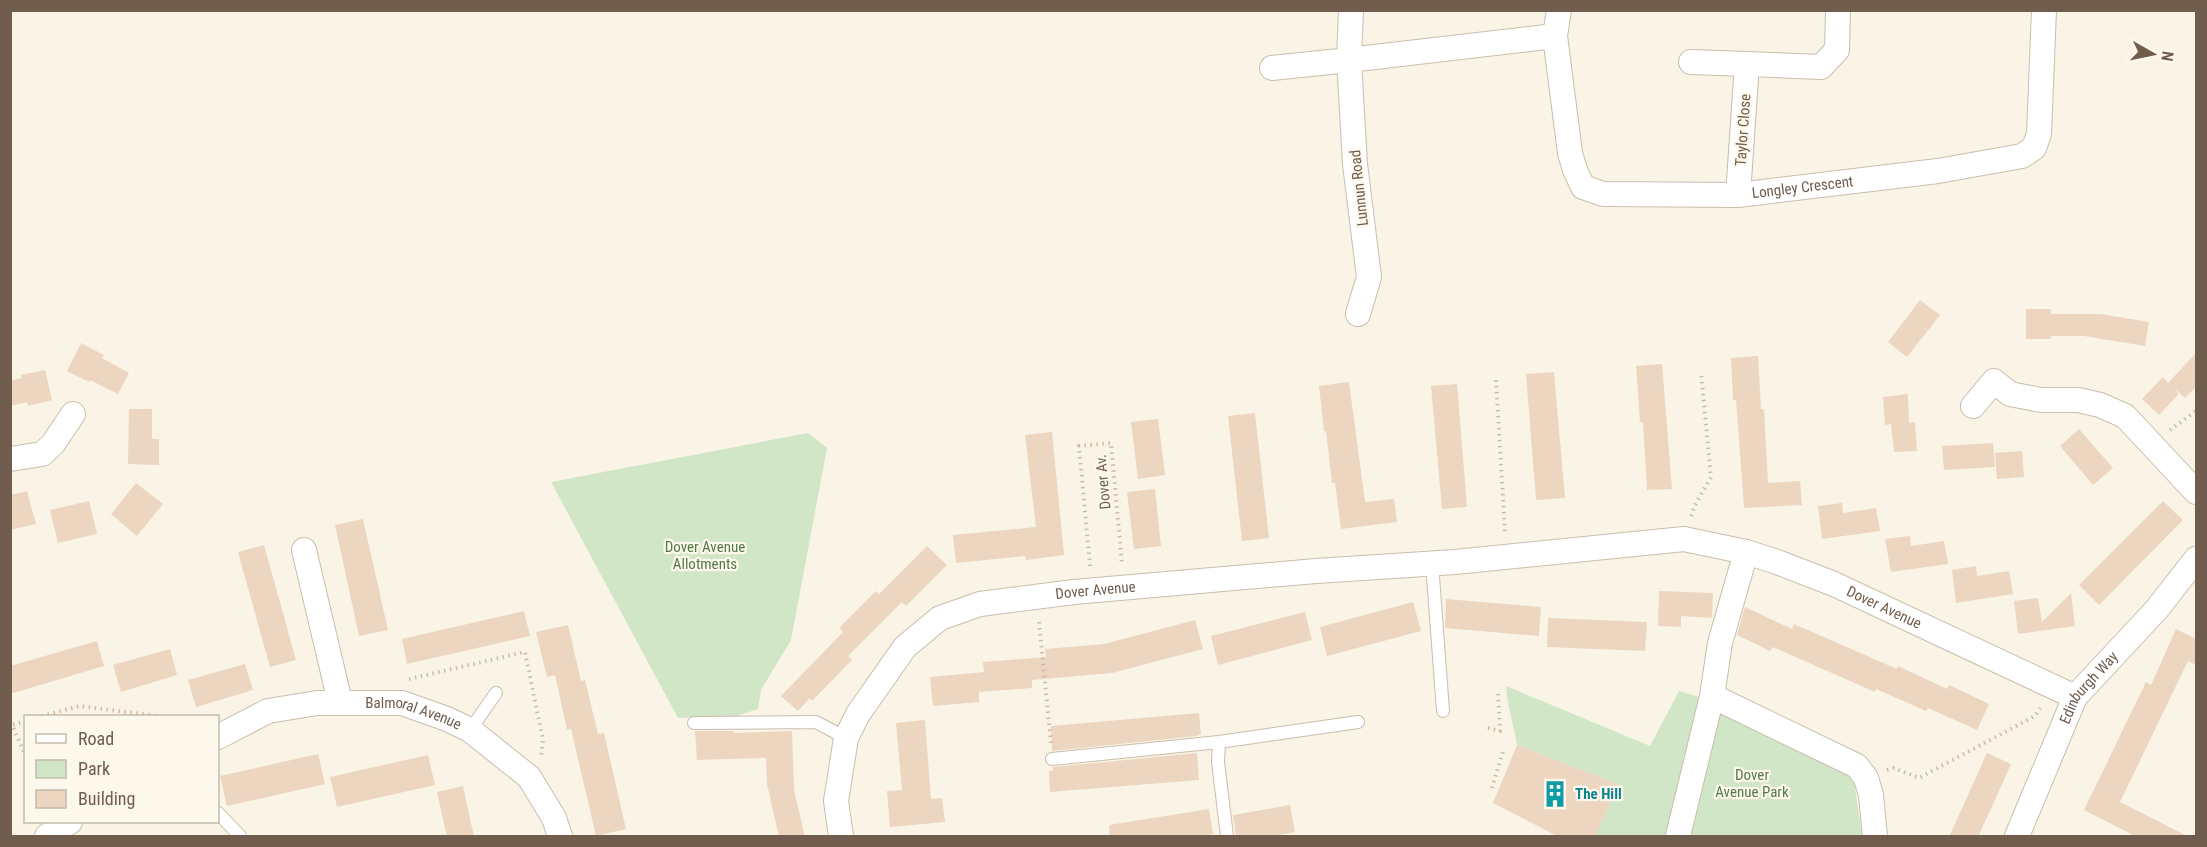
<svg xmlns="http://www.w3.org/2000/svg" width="2207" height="847" font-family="'Roboto Condensed',sans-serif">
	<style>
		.green { fill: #d0e6c6 }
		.building { fill: #ecd6c0 }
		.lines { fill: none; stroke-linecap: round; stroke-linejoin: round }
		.lane-casing { stroke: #cabdad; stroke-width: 14 }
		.street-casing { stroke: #cabdad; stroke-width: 26 }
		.path { stroke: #d1baa4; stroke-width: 4; stroke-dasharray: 1.5 4.5; stroke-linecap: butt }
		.lane { stroke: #fff; stroke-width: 12 }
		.street { stroke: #fff; stroke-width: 24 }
		.labels { text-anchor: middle; stroke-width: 4.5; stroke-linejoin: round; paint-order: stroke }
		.street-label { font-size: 15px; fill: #705d4d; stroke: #fdf8ec }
		.park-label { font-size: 15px; fill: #547a4a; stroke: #fdf8ec }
		.culture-label { font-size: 15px; font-weight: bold; fill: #0d838f; stroke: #fdf8ec; text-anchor: start }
	</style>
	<rect width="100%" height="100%" fill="#faf4e6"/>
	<path class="green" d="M808,433L827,448L791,640L761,690L758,709L736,716L678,718L551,482Z
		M1506,686L1650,746L1679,691L1705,699L1666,836H1595L1618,784L1517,745C1514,725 1507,706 1506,686Z
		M1716,707L1846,770L1854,780L1862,836H1684Z"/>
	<path class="building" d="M1920,300L1940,315L1907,357L1888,342Z
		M2026,309H2051V314H2100L2149,322L2145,346L2084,336H2051V339H2026Z
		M81,343L104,355L102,358L129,373L118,394L90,380L89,382L67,371Z
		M2196,353V387L2185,398L2173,387L2179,394L2159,415L2142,399L2163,377L2168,383Z
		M1758,356L1761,409H1764L1768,483L1800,481L1802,505L1744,508L1736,400H1733L1731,358Z
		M1662,364L1672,489L1647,490L1643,422H1640L1636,366Z
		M45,370L52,400L28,406L27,402L10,406V381L21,378V375Z
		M1554,372L1565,498L1536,500L1526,374Z
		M1349,382L1365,502L1394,499L1397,522L1341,529L1335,483H1332L1326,431H1324L1319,386Z
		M1457,384L1467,507L1442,509L1431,386Z
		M1908,394L1909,423L1915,422L1917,451L1894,452L1891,424L1885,425L1883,397Z
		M129,409H152V439H159V465L128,464Z
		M1255,413L1269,538L1242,541L1228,416Z
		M1158,419L1165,475L1138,479L1131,422Z
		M2079,429L2113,468L2093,485L2060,446Z
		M1052,432L1064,555L1026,560L1025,556L956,563L953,535L1036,527L1025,435Z
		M1993,443L1995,467L1944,470L1942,446Z
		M2022,451L2024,477L1997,479L1995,453Z
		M136,483L163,504L137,536L111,514Z
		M1155,489L1161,546L1134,549L1127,492Z
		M27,491L36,524L10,530V495Z
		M89,501L97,534L58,543L50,510Z
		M2163,501L2183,520L2099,605L2079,585Z
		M1842,503L1843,513L1876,508L1880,531L1822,539L1818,506Z
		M363,519L388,630L359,636L335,525Z
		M1910,536L1911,546L1944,541L1948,564L1891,572L1885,539Z
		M264,545L296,660L270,667L238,552Z
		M927,546L947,565L906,606L902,602L848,656L852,660L812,701L810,698L798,711L781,696L843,632L839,628L876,591L879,594Z
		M1976,566L1977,576L2009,571L2013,594L1956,603L1952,570Z
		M1659,591L1713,593L1712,618L1681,616V627L1658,626Z
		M2071,593L2075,626L2018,634L2014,601L2038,598L2042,622Z
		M1446,599L1541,607L1539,636L1445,628Z
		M1413,602L1421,631L1327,656L1320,627Z
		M1745,607L1792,629L1794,624L1897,669L1898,666L1947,689L1949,685L1989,704L1977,730L1928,708L1926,711L1876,689L1875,692L1773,647L1770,651L1737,635Z
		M524,611L530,636L407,664L402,639Z
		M1305,612L1312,640L1218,665L1211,636Z
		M1548,618L1647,622L1645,651L1547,647Z
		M1195,620L1203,649L1112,673L1032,680V688L979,692V702L933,706L930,677L984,672L983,662L1046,657L1045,649L1104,644Z
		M568,625L581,681L585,680L598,734L604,733L626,829L596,836L571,729L567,730L555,675L547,677L536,632Z
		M2176,629L2196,639V665L2188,661L2120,802L2189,837H2137L2084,810L2146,682L2151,685Z
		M97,641L104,666L10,694V666Z
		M170,649L177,675L121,692L113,665Z
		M245,664L253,690L196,707L188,680Z
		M1199,713L1201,734L1196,736L1052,751L1051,726Z
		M925,720L931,799L942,798L945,822L890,827L887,791L902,790L896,723Z
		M695,731H734V733L792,731L794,790L805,837H779L767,784L766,758L697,760Z
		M1517,745L1618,784L1595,837H1559L1493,803Z
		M1197,753L1199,780L1050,792L1049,771H1053V767Z
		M1987,753L2011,764L1999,791L1978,837H1949Z
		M318,754L325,784L227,806L220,776Z
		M428,755L435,785L337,807L330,777Z
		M463,786L474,837H447L437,792Z
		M1290,805L1295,832L1267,837H1236L1233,815Z
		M1209,809L1213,834L1199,837H1110L1109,825Z"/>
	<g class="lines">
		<defs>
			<path id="lane" d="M1432,563L1443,711
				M694,723L816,722L846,738
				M470,730L496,693
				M1219,742L1218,762L1227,836
				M1052,759L1219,742L1358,722
				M218,813L240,836"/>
			<g id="street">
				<path id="s1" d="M1559,10L1555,36L1570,153L1575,170L1583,187L1603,194L1738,195L1938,171L2022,156L2034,148L2039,134L2044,10"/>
				<path d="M1691,62L1747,64L1738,195"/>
				<path d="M1747,64L1821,67L1837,50L1838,10"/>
				<path d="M1272,68L1349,60L1351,10"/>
				<path d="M1358,314L1369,277L1355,164L1349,60L1555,36"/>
				<path d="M1973,406L1994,381L2010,394L2041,400H2078L2100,405L2125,416L2196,492"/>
				<path d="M10,459L42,454L53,444L73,414"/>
				<path d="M304,550L340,702"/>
				<path d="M1712,696L1857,766L1866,778L1871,795L1875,836"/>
				<path id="s2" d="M218,737L268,711L317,703H402L447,719L470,730L529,777L554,818L560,836"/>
				<path d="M47,836L70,822"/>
				<path id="s3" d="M841,836L836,801L846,738L858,714L905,647L940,618L980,604L1074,592L1316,571L1455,562L1684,539L1746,552L1777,562L1834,584L2075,697"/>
				<path d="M1678,836L1712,696L1720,643L1746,552"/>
				<path id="s4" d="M2017,836L2075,697L2157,609L2196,559"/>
			</g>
		</defs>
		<use href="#lane" class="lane-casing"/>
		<use href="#street" class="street-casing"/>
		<path class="path" d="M1496,380L1505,532
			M2170,430L2196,411
			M1691,516L1695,505L1711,477L1701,372
			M1090,566L1079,446L1111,443L1122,564
			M1039,622L1051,743
			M409,679L525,652L543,740L541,757
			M42,716L80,706L157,716
			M26,721L12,725L26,757
			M1488,728L1500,731L1498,691
			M1887,770L1894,768L1919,778L2035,716L2040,708
			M1492,788L1504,748"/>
		<use href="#lane" class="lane"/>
		<use href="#street" class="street"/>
	</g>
	<defs>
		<symbol id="building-bare" viewBox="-9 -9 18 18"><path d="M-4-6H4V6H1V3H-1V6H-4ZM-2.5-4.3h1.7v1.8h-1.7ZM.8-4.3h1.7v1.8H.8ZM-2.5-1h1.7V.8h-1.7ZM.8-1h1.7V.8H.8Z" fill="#0f9aa8" stroke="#fdf8ec" stroke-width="2.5" paint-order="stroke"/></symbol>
	</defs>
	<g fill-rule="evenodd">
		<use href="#building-bare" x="1536" y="775" width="38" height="38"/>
	</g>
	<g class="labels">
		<g class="street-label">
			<text transform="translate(1743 130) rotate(-86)" y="5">Taylor Close</text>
			<text dy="5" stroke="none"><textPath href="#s1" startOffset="402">Longley Crescent</textPath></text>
			<text transform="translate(1359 188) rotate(-96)" y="5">Lunnun Road</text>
			<text transform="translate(1103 482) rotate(-95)" y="5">Dover Av.</text>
			<text dy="5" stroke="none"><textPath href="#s3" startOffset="412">Dover Avenue</textPath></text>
			<text dy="5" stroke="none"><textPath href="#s3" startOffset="1215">Dover Avenue</textPath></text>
			<text dy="5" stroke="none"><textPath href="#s4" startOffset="166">Edinburgh Way</textPath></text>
			<text dy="5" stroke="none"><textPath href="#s2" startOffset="204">Balmoral Avenue</textPath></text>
		</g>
		<g class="park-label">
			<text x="705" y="552">Dover Avenue<tspan x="705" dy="17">Allotments</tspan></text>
			<text x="1752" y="780">Dover<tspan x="1752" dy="17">Avenue Park</tspan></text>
		</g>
		<g class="culture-label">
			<text x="1575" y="799">The Hill</text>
		</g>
	</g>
	<rect width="2207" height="847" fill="none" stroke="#705d4d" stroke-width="24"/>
	<rect x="24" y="715" width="195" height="108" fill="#fdf8ec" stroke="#c5baac" stroke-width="1.5"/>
	<rect x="36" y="734" width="30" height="9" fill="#ffffff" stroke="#c5baac" stroke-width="1.5"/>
	<text x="78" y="745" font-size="18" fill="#705d4d">Road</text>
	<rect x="36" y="760" width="30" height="18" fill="#d0e6c6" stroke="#c5baac" stroke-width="1.5"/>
	<text x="78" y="775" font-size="18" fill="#705d4d">Park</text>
	<rect x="36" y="790" width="30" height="18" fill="#ecd6c0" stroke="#c5baac" stroke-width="1.5"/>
	<text x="78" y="805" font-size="18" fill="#705d4d">Building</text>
	<g transform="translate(2153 54) rotate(99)" stroke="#fdf8ec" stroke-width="4.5" paint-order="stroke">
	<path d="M0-4.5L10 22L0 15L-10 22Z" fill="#705d4d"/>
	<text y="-9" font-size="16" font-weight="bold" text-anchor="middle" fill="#705d4d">N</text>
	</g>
</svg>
